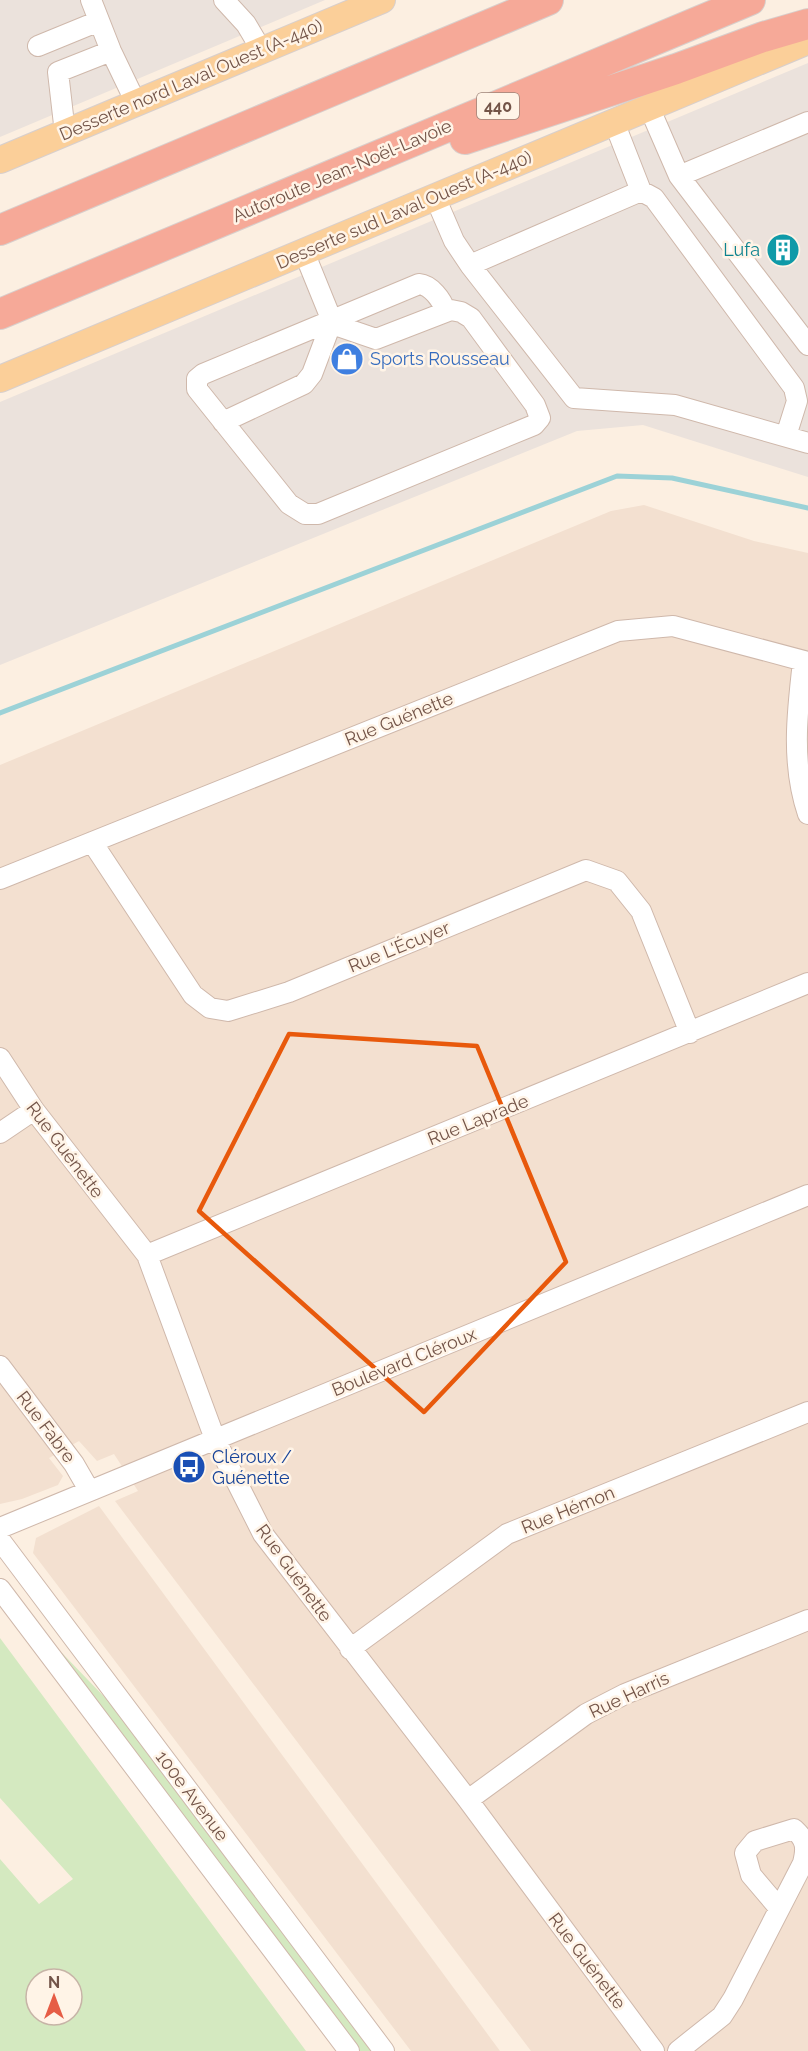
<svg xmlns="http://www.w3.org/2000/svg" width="808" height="2051" font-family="Raleway,sans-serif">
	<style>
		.residential { fill: #f3e0d0 }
		.industrial { fill: #ebe2dc }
		.green { fill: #d4e9c0; fill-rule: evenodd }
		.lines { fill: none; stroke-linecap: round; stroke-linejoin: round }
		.stream { stroke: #9cd2d7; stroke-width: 5 }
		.minor-casing { stroke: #cfb8ab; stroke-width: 22 }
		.major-casing { stroke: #d8cfcc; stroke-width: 28 }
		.highway-casing { stroke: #d8cfcc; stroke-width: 32 }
		.minor { stroke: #fff; stroke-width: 20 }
		.major { stroke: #fbcf99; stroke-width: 26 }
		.highway { stroke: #f6a998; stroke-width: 30 }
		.marked { fill: none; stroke: #e8590c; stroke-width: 4.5; stroke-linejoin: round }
		.labels { text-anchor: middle; stroke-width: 5; stroke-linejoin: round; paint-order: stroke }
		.shield { fill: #fff4e7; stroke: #9d8478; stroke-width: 1.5 }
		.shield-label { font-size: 16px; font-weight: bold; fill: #735448 }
		.street-label { font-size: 18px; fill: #735448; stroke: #fff4e7 }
		.culture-label { font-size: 18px; fill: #0d838f; stroke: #fff4e7; text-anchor: end }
		.shop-label { font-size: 18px; fill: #366cbe; stroke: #fff4e7; text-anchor: start }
		.transit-label { font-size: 18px; fill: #164399; stroke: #fff4e7; text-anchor: start }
	</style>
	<rect width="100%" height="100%" fill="#fcefe1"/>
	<path class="residential" d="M644,505L754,541L808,553V2051H531L115,1501L138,1491L114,1454L97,1461L79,1441L49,1458L63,1476L58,1485L22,1499L0,1504V765L611,511Z
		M99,1506L500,2051H411L33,1553L36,1538Z"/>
	<path class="industrial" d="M0,0H325L0,137Z
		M808,63V477L643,425L577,431L0,665V402Z"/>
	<path class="green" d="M0,1638L306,2051H0V1859L39,1904L73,1879L0,1798ZM36,1979H72V2015H36Z
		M62,1653L115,1708L373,2051H359L60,1654Z"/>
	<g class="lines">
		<path class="stream" d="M0,713L617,476L672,478L808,508"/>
		<defs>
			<path id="minor" d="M91,0L111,51L136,103
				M224,0L246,24L262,51
				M38,46L99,21
				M649,107L679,176L808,345
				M65,133L58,72L111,51
				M679,176L808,122
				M641,191L654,198L794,388L797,401L786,436
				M435,197L454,241L470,265L641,191L614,122
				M304,252L332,321
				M470,265L574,398L675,405L808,443
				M223,422L304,384L312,374L332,321L341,327L376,339L451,310L461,312L471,318L535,405L540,418L534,425L318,514H305L289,504L197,389V379L203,374L419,284C431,285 442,300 445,310
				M803,662C797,713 791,764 808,814
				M92,842L193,995L210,1008L228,1011L289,992L586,870L617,881L641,911L690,1033
				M0,879L618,631L673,626L808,662
				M0,1058L34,1110L147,1255L215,1439L263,1534L468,1800L654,2051
				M0,1133L34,1110
				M147,1255L808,983
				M0,1366L74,1464L89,1490
				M0,1528L808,1195
				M0,1540L384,2051
				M0,1589L349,2051
				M350,1649L507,1534L808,1412
				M468,1800L586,1714L625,1694L808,1620
				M678,2051L722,2016L733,1999L803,1863C807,1847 806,1840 794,1829L755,1841L745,1853L751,1875L779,1908"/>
			<path id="major" d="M0,160L382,0
				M0,379L808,41"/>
			<path id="highway" d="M465,139L676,69L763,37L808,24
				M0,230L548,0
				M0,314L750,0"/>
		</defs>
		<use href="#minor" class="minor-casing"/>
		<use href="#major" class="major-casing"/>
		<use href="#highway" class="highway-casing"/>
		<use href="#minor" class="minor"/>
		<use href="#major" class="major"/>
		<use href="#highway" class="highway"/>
	</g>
	<path class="marked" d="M289,1034L477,1046L566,1262L424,1412L199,1211Z"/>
	<defs>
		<symbol id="building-disc" viewBox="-11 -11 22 22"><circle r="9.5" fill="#0f9aa8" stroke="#fff4e7"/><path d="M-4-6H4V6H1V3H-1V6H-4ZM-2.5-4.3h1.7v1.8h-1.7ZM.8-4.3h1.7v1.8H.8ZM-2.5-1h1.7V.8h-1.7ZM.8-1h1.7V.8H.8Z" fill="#fff"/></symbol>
		<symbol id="shop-disc" viewBox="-11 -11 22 22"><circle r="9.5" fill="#3f7fe0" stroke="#fff4e7"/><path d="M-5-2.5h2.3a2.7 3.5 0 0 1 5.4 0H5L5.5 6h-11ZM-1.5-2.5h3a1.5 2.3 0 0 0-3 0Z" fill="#fff"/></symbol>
		<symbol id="bus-disc" viewBox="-11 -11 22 22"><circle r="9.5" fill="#1a4fb4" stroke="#fff4e7"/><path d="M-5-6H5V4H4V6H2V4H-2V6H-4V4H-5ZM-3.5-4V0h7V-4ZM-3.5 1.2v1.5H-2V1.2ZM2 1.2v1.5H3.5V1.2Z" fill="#fff"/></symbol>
	</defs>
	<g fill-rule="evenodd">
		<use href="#building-disc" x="764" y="231" width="38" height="38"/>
		<use href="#shop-disc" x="328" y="340" width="38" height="38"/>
		<use href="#bus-disc" x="170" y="1448" width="38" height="38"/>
	</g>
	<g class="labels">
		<rect class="shield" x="477" y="93" width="42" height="26" rx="4.5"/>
		<g class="shield-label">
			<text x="498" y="112">440</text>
		</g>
		<g class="street-label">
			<text transform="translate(191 80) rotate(-23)" y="6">Desserte nord Laval Ouest (A-440)</text>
			<text transform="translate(342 171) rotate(-23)" y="6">Autoroute Jean-Noël-Lavoie</text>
			<text transform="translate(404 210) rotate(-23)" y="6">Desserte sud Laval Ouest (A-440)</text>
			<text transform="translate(399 719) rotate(-22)" y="6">Rue Guénette</text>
			<text transform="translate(399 947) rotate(-22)" y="6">Rue L'Écuyer</text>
			<text transform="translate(478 1120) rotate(-22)" y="6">Rue Laprade</text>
			<text transform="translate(65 1150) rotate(53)" y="6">Rue Guénette</text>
			<text transform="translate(404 1362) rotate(-22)" y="6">Boulevard Cléroux</text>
			<text transform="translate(46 1427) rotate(53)" y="6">Rue Fabre</text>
			<text transform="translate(568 1510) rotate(-22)" y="6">Rue Hémon</text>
			<text transform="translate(294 1573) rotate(54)" y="6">Rue Guénette</text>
			<text transform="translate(629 1695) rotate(-25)" y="6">Rue Harris</text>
			<text transform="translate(192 1796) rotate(53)" y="6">100e Avenue</text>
			<text transform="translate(587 1961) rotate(53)" y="6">Rue Guénette</text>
		</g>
		<g class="culture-label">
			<text x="760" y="256">Lufa</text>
		</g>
		<g class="shop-label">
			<text x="370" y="365">Sports Rousseau</text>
		</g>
		<g class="transit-label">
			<text x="212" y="1463">Cléroux /<tspan x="212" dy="21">Guénette</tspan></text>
		</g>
	</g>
	<g transform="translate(54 1997)"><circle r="28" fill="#fff4e7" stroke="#c7b4a7" stroke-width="1.5"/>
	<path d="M0-4.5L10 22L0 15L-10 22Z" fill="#e65d46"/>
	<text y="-9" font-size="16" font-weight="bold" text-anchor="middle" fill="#735448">N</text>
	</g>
</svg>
